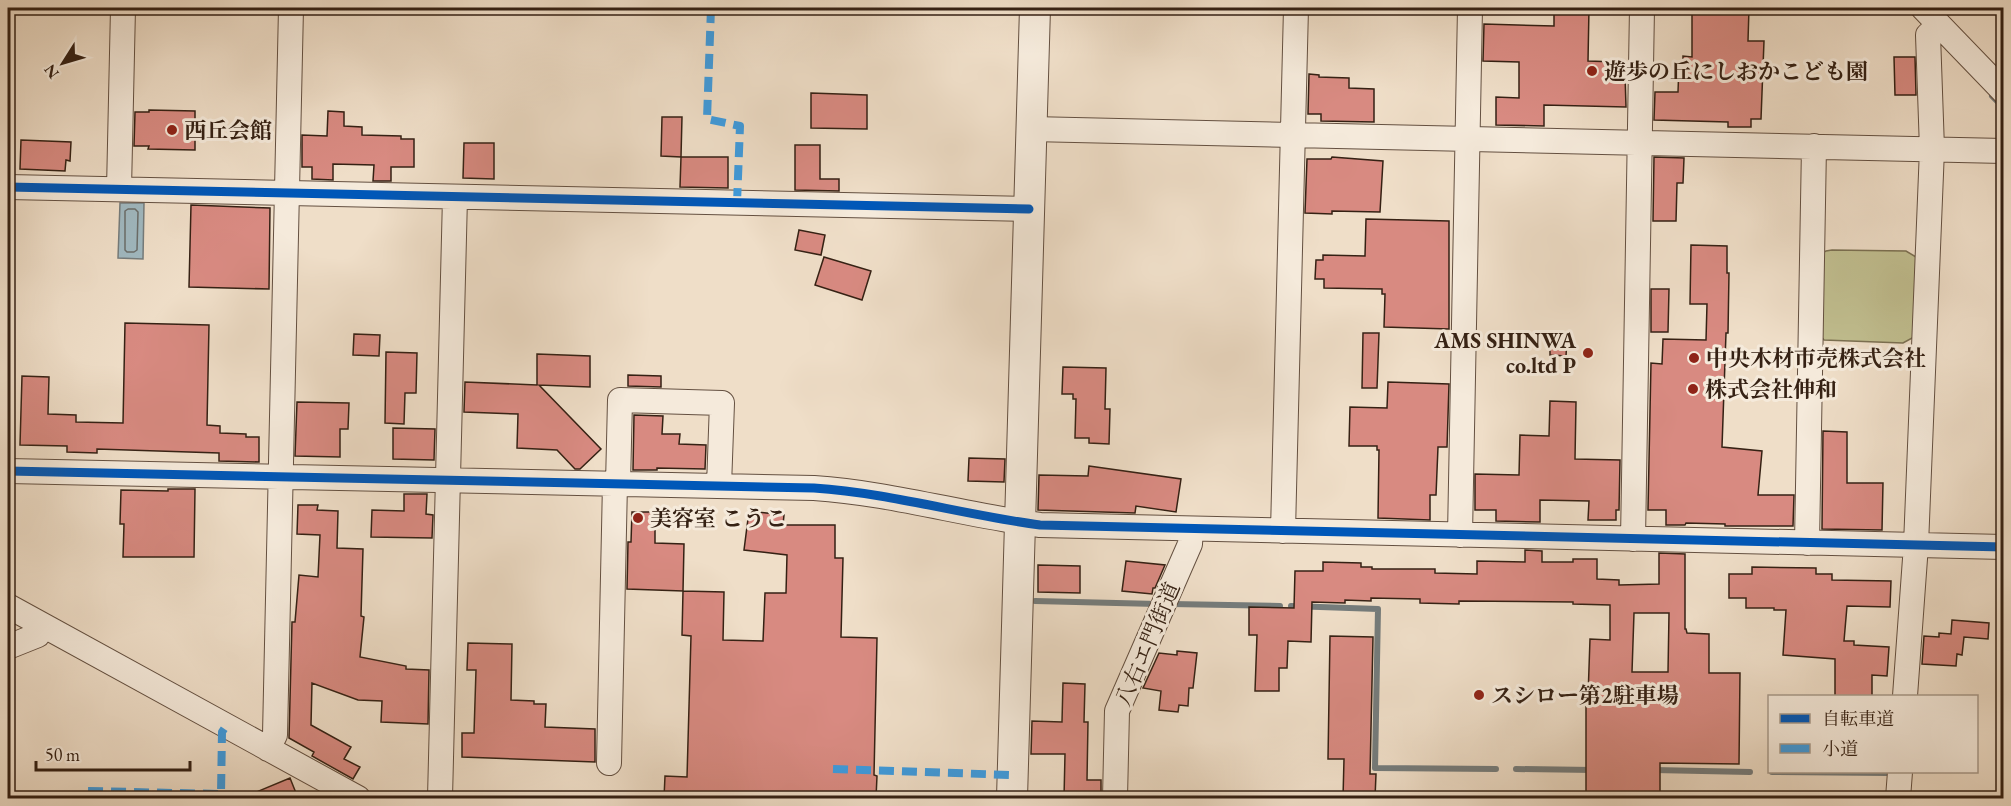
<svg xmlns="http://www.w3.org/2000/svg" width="2011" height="806" font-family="'EB Garamond','Noto Serif JP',serif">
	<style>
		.green { fill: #c1bf90; stroke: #7b7052; stroke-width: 1.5 }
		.water { fill: #a0b9c1; stroke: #757c7c; stroke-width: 1.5 }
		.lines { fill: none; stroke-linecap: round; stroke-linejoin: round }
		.shore { stroke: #6a6d6a; stroke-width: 1.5 }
		.stream { stroke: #757c7c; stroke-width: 6 }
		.building { fill: #d88a81; stroke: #352114; stroke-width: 1.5; fill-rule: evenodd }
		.minor-casing { stroke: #645041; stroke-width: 26 }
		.tertiary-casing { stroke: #645041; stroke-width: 32 }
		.minor { stroke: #f5eadb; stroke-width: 24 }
		.tertiary { stroke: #f5eadb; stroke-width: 30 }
		.quiet { stroke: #3e9bde; stroke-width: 8; stroke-dasharray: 15 8; stroke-linecap: butt }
		.cycleway-casing { stroke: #f5eadb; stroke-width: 13 }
		.cycleway { stroke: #0057b8; stroke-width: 9 }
		.poi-dot { fill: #8f2418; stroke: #f5eadb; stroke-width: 2 }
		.labels { text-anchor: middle; stroke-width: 6; stroke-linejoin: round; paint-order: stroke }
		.poi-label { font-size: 22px; font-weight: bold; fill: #352114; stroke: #f5eadb; text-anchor: start }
		.street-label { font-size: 22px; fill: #352114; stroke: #f5eadb }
	</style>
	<rect width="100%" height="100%" fill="#efdec8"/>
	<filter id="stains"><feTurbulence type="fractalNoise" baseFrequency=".00333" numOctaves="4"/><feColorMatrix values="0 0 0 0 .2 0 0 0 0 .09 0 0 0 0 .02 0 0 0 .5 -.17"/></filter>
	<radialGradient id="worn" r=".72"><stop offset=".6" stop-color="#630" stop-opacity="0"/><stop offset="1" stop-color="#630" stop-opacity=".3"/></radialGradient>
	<path class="green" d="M1832,250L1906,251L1916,257L1914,337L1903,343L1824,340L1820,335V255L1826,251Z"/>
	<path class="water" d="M120,203H144L143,259L118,258Z"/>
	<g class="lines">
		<path class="shore" d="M128,209H135L138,212L137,250L134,252H127L125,250V211Z"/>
		<path class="stream" d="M1992,96L2002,106
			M1035,601L1157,604
			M1171,604L1280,606
			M1291,606L1378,609L1375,768L1496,769
			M1516,769L1593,770
			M1654,770L1750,772
			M1772,772L1887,773"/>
	</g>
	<path class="building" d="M1554,8H1589L1588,61L1617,62V74L1625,75L1626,107L1544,105V126L1496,125V97L1519,98V62L1483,61L1484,24L1554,26Z
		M1692,8H1749L1748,41H1764L1761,119H1751V127H1728V122L1654,120L1655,92H1678L1679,65L1683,66V56L1692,57Z
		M1894,57H1915L1916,95H1895Z
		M1309,74L1319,75V77L1349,78V88L1374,89V122L1321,121V114H1308Z
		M811,93L867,95V129L811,128Z
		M149,110L195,111V150L148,149L149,146H134L135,112H149Z
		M328,111L344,112V126L362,127V135L401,136V139H414V167H391V181H373L374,165L333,164V180L312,179V167H302V135L327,136Z
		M662,117H682L681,157H728V188L680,187L681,157L661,156Z
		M21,140L71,142L70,161L66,160L65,171L20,169Z
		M464,143H494V179L463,178Z
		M795,145H820V179H839V191L795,190Z
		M1332,157L1383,161L1380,212L1332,211V214L1305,213L1307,159H1331Z
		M1654,157L1684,158L1683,183H1677L1676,221H1653Z
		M191,205L270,208L269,289L189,287Z
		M1366,219L1449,221V329L1384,327L1385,294H1382V289L1324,288V279H1315L1316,260H1323V255L1365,256Z
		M799,230L825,235L821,255L795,250Z
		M1691,245L1727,246V273H1729L1728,333H1726L1722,447L1762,451L1758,495H1794L1793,526H1725V524L1686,523L1685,525H1666V510H1648L1651,363L1662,364L1663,339L1706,340L1707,304H1690Z
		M824,257L871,271L862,300L815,285Z
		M1651,289H1669L1668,332H1651Z
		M125,323L209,325L207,425L220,426V433L246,434V437H259V462L219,461V453L97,449V453L67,452V446L20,445L22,376L49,377L48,414L76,415V422L123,423Z
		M1363,333H1379L1377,388H1362Z
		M354,334L380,335L379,356L353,355Z
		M1550,339L1567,340L1566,356L1550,355Z
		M386,352L417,353L416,393H405L404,424L385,423Z
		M537,354L590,356V387L539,385L601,449L580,469H575L557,450L517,448L518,414L464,412L465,382L537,385Z
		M1063,367L1106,368L1105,409H1110L1109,444L1089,443V438H1075L1076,399H1073V394H1062Z
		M628,375L661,376V387L628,386Z
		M1388,382L1449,384L1447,447H1438L1436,495H1430V520L1378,518L1379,450H1377V446H1349L1350,407L1387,408Z
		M1550,401L1576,402L1575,459L1620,460L1619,510H1616V520H1588L1589,501L1540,500V522L1496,521V510H1475V474L1519,475L1520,435L1549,436Z
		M297,402L349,403L348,429H340V457L295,456Z
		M634,415L663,416L662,434H680L679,444L706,445L705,469L657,468V470H633Z
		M393,428L435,429L434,460L393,459Z
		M1823,431L1847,432V483H1883L1882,530L1822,529Z
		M969,458L1005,459L1004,482L968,481Z
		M1089,466L1181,479L1176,512L1136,506L1135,513L1038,510L1039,475L1088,476Z
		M168,489H195L194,557H123L124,524H120L121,490L168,491Z
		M404,494H427L426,514L433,515L432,538L371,537L372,510L404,511Z
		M298,505H318L317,510L338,511L337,548L363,549L361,616L364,617L360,657L406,666V669L429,670L428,724L381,722L382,701L358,700L312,683L311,725L351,747L344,759L360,767L353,779L312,756L314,752L289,738L292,622H295L299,575L318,577L320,535L297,534Z
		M749,511L784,515L783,525H835V558H843L841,637L877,638L874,775L877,776L876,798H664L665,776L687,777L691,636L682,635L683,591L724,592L723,640L763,641L765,593H786L787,555L744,550Z
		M632,512H655V543L684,544L683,591L627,589L628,542H631Z
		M1525,550L1542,551V562H1573V559H1597V579L1619,580V585L1659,584V553L1685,554V629H1686L1687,633L1709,634V673H1740L1739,764L1660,763V798H1586V697H1588L1590,639L1610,640V605L1573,604V602L1459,601V604L1420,603V599L1371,598V601L1345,600V603L1312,602L1311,642L1288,641L1287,668H1279V691H1255L1257,635H1249V607L1294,608L1295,571H1323V562L1361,563V567H1372V569H1435V573L1477,574V561L1525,562ZM1634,613H1669L1668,672H1632Z
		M1126,561L1165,565L1155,588H1153L1152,594L1122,591Z
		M1038,565L1080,566V593L1038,592Z
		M1752,567L1816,568V574H1832V580L1891,581L1890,607L1847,606L1844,641H1854V645L1889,647L1887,676L1872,675V696H1835V659L1783,655L1786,610H1774V608H1746V598H1729V574H1752Z
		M1952,620L1989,623L1988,639L1964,637L1962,655L1957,654L1956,666L1922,664L1924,636L1939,637V633L1951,634Z
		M1330,636L1373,637L1370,774H1376L1375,798H1343L1344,759H1328Z
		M468,643L512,644L511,700L534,701V704H546L545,727L595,729V762L462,757V733H474L476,670H467Z
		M1177,651L1197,653L1193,688H1189L1188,706L1179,705L1178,712L1159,710L1161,691L1143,688L1159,653L1177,655Z
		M1063,683L1085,684L1084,722H1088L1087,780H1101V798H1064L1065,754H1031L1032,721L1062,722Z
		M290,778L298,798H242Z"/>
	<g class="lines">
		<defs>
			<path id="minor" d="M1923,8L2004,92
				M1031,129L2004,151
				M8,187L1029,209
				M119,189L123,8
				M8,471L814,488C890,493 964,515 1040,525L2004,547
				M618,484L620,400L722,403L719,486
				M1283,531L1296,8
				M1460,535L1470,8
				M1633,539L1642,8
				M1807,543L1814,146
				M8,606L358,798
				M8,647L38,635L43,626
				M1905,696L1916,545L1932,149L1928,35L1939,25
				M268,749L275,735L291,8
				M609,763L615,483
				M440,798L455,197
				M1115,798L1117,711L1190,544L1191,529
				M1898,798L1900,772"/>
			<path id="tertiary" d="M1012,798L1035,8"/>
		</defs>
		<use href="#minor" class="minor-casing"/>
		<use href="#tertiary" class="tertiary-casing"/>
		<use href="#minor" class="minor"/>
		<use href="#tertiary" class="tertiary"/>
		<path class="quiet" d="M711,8L707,119L740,126L737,203
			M833,769L1012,775
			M88,791L221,794L222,732L226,726"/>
		<defs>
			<path id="cycleway" d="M8,187L1029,209
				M8,471L814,488C890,493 964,515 1040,525L2004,547"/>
		</defs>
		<use href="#cycleway" class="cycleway-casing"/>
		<use href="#cycleway" class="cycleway"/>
	</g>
	<g class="poi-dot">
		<circle cx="1592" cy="71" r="6"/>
		<circle cx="172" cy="130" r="6"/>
		<circle cx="1588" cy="353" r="6"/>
		<circle cx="1694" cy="358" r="6"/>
		<circle cx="1693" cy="389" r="6"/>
		<circle cx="638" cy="518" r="6"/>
		<circle cx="1479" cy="695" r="6"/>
	</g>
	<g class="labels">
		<g class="poi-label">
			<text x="1604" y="79">遊歩の丘にしおかこども園</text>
			<text x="184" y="138">西丘会館</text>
			<text x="1576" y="348" text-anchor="end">AMS SHINWA<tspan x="1576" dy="25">co.ltd P</tspan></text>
			<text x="1706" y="366">中央木材市売株式会社</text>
			<text x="1705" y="397">株式会社伸和</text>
			<text x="650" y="526">美容室 こうこ</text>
			<text x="1491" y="703">スシロー第2駐車場</text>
		</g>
		<g class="street-label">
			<text transform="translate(1147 644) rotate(-67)" y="8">八右エ門街道</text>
		</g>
	</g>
	<rect width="2011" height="806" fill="none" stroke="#efdec8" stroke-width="30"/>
	<rect x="9" y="9" width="1993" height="788" fill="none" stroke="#352114" stroke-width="3"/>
	<rect x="15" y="15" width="1981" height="776" fill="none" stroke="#352114" stroke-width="1.5"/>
	<rect x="1768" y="695" width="210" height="78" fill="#f5eadb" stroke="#a89a8b" stroke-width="1.5"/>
	<rect x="1780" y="714" width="30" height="9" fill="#0057b8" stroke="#a89a8b" stroke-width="1.5"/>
	<text x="1822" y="725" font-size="18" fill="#352114">自転車道</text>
	<rect x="1780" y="744" width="30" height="9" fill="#3e9bde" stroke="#a89a8b" stroke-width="1.5"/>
	<text x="1822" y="755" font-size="18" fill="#352114">小道</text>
	<g transform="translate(63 63) rotate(233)" stroke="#f5eadb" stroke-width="4.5" paint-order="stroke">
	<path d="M0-4.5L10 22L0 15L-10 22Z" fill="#352114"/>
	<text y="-9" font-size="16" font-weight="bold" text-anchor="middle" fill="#352114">N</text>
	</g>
	<path d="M36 761v9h154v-9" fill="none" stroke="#352114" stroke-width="3"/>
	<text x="45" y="761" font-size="18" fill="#352114" stroke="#f5eadb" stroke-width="4.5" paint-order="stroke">50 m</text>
	<rect width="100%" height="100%" filter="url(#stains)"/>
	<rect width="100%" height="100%" fill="url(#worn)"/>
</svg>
